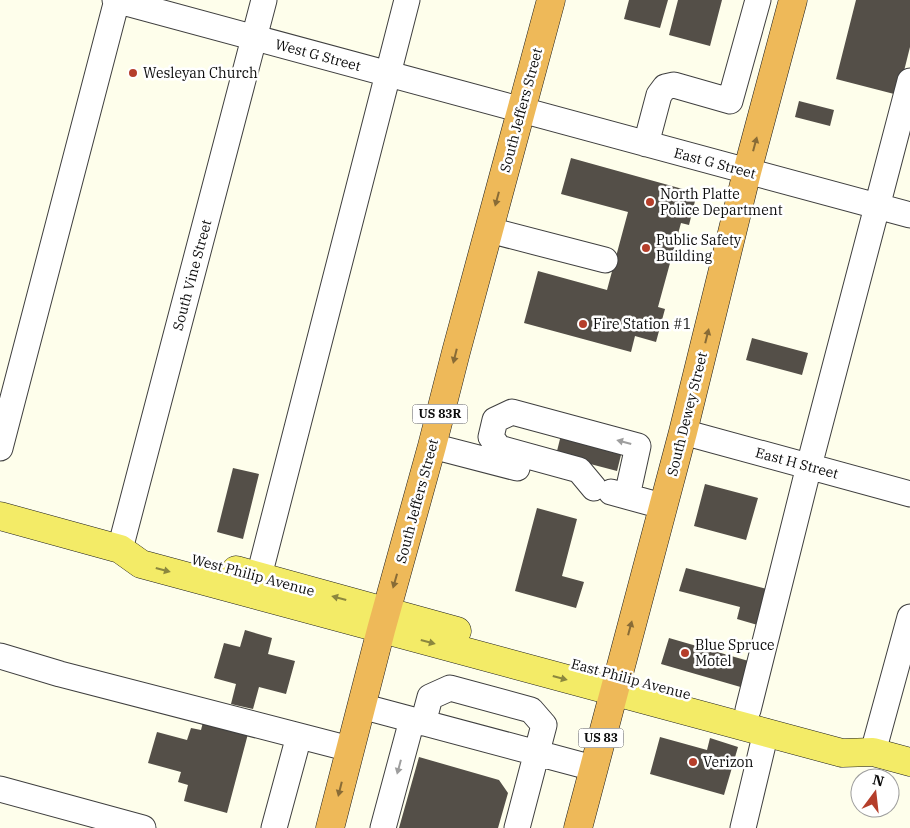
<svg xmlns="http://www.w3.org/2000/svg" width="910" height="828" font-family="'IBM Plex Serif',serif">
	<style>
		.building { fill: #544f48 }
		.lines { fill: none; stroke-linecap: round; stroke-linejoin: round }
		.minor-casing { stroke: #3f3f3f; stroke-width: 27 }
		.major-casing { stroke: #1d1d1d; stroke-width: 29 }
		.highway-casing { stroke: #1d1d1d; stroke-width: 29 }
		.minor { stroke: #fff; stroke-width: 25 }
		.major { stroke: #f3eb67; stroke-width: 28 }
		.highway { stroke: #eeb959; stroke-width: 28 }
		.oneway { fill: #886b36 }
		.oneway2 { fill: #9e9e9e }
		.oneway3 { fill: #8b873e }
		.poi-dot { fill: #b53e2a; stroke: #fff; stroke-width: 2 }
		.labels { text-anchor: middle; stroke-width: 5; stroke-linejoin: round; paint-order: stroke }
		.shield { fill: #fff; stroke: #555; stroke-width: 1 }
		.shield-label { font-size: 12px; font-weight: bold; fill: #0c0c0c }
		.street-label { font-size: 14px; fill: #0c0c0c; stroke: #fff }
		.poi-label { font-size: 14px; fill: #0c0c0c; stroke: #fff; text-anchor: start }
	</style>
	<rect width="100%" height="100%" fill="#fefeeb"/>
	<path class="building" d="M629,0H668L660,28L624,19Z
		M678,0H722L710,46L669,35Z
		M856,0H910V47L898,95L836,79Z
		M799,101L834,110L830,126L795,117Z
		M571,158L697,193L689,225L681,223L658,307L665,309L656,342L635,336L631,352L524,323L538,271L607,290L628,212L561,194Z
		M752,338L808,353L802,375L746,360Z
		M562,431L623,447L617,471L556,455Z
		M233,468L259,474L243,539L217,532Z
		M705,484L758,498L746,540L694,526Z
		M537,508L577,519L562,576L584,582L576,608L515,591Z
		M686,568L771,590L761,626L737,619L740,607L679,591Z
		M245,630L272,638L268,654L295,661L286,694L259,687L253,709L231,704L236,684L214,678L224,643L240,647Z
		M669,638L752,662L744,688L661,664Z
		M204,718L249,730L227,813L184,801L188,785L178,782L181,772L148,763L157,732L187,740L191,728L201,730Z
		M660,737L707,750L710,738L738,747L724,795L650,774Z
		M419,757L499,780L508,793L498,828H399Z"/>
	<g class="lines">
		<defs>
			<path id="minor" d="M115,0L910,215
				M646,144L659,95L665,87L674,85L730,101L758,0
				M489,230L605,260
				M683,432L910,494
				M432,446L517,468
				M0,448L117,0
				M594,488L579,470L499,448L491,437L495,420L512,412L638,446L627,496
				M611,492L662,506
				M120,549L264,0
				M259,576L407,0
				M0,656L60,674L350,749
				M361,706L593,768
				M748,710L809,466L910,81
				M423,723L430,697L450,688L531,710L544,725L517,828
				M873,752L910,617
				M0,789L143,828
				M274,828L299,736
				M383,828L412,720
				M743,828L766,732"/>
			<path id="major" d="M0,516L120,549L141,564L842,753L873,752L910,762
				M236,570L457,631"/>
			<path id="highway" d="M330,828L381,630L432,446L456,352L551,0
				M578,828L683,432L747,172L793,0"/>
		</defs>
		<use href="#minor" class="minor-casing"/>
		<use href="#major" class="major-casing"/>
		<use href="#highway" class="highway-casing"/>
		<use href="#minor" class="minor"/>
		<use href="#major" class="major"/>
		<use href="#highway" class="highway"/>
	</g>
	<defs><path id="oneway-solid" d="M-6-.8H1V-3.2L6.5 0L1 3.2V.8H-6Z" transform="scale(1.25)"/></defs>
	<g class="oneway">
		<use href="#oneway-solid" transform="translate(755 144) rotate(-75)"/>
		<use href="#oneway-solid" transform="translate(497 199) rotate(105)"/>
		<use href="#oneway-solid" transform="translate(707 336) rotate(-76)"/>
		<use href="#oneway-solid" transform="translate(455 356) rotate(104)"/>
		<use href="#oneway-solid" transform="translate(395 581) rotate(106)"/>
		<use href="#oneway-solid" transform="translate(630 628) rotate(-75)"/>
		<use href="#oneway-solid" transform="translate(340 789) rotate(104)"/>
	</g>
	<g class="oneway2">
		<use href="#oneway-solid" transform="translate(624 442) rotate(-165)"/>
		<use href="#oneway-solid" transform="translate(399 767) rotate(105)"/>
	</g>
	<g class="oneway3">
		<use href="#oneway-solid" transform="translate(163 570) rotate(15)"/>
		<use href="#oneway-solid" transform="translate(339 598) rotate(-165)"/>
		<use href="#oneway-solid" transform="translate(428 642) rotate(15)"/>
		<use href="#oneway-solid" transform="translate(560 678) rotate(15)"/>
	</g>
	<g class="poi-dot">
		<circle cx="133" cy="73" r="5"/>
		<circle cx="650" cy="202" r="5"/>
		<circle cx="646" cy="248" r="5"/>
		<circle cx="583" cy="324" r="5"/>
		<circle cx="685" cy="653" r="5"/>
		<circle cx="693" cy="762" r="5"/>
	</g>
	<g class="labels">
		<g class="shield">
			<rect x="412.5" y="404.5" width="55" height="19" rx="4"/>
			<rect x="578.5" y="728.5" width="45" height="19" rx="4"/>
		</g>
		<g class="shield-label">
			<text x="440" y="418">US 83R</text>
			<text x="601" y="742">US 83</text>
		</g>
		<g class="street-label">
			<text transform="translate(318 55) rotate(15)" y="5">West G Street</text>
			<text transform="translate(521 110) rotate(-75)" y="5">South Jeffers Street</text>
			<text transform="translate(715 163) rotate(15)" y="5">East G Street</text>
			<text transform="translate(192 275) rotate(-75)" y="5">South Vine Street</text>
			<text transform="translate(687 414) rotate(-76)" y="5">South Dewey Street</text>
			<text transform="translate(797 463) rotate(15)" y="5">East H Street</text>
			<text transform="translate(417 501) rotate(-75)" y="5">South Jeffers Street</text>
			<text transform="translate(253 575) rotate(15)" y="5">West Philip Avenue</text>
			<text transform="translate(631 679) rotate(15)" y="5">East Philip Avenue</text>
		</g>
		<g class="poi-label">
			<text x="143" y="78">Wesleyan Church</text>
			<text x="660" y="199">North Platte<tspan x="660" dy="16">Police Department</tspan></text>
			<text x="656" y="245">Public Safety<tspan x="656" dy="16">Building</tspan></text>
			<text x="593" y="329">Fire Station #1</text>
			<text x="695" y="650">Blue Spruce<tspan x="695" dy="16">Motel</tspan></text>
			<text x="703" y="767">Verizon</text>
		</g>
	</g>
	<g transform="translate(875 793) rotate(15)"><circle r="24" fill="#ffffff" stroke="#9e9e9e"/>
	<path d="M0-4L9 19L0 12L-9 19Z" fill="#b53e2a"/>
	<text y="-8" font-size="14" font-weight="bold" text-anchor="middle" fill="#0c0c0c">N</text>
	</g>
</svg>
